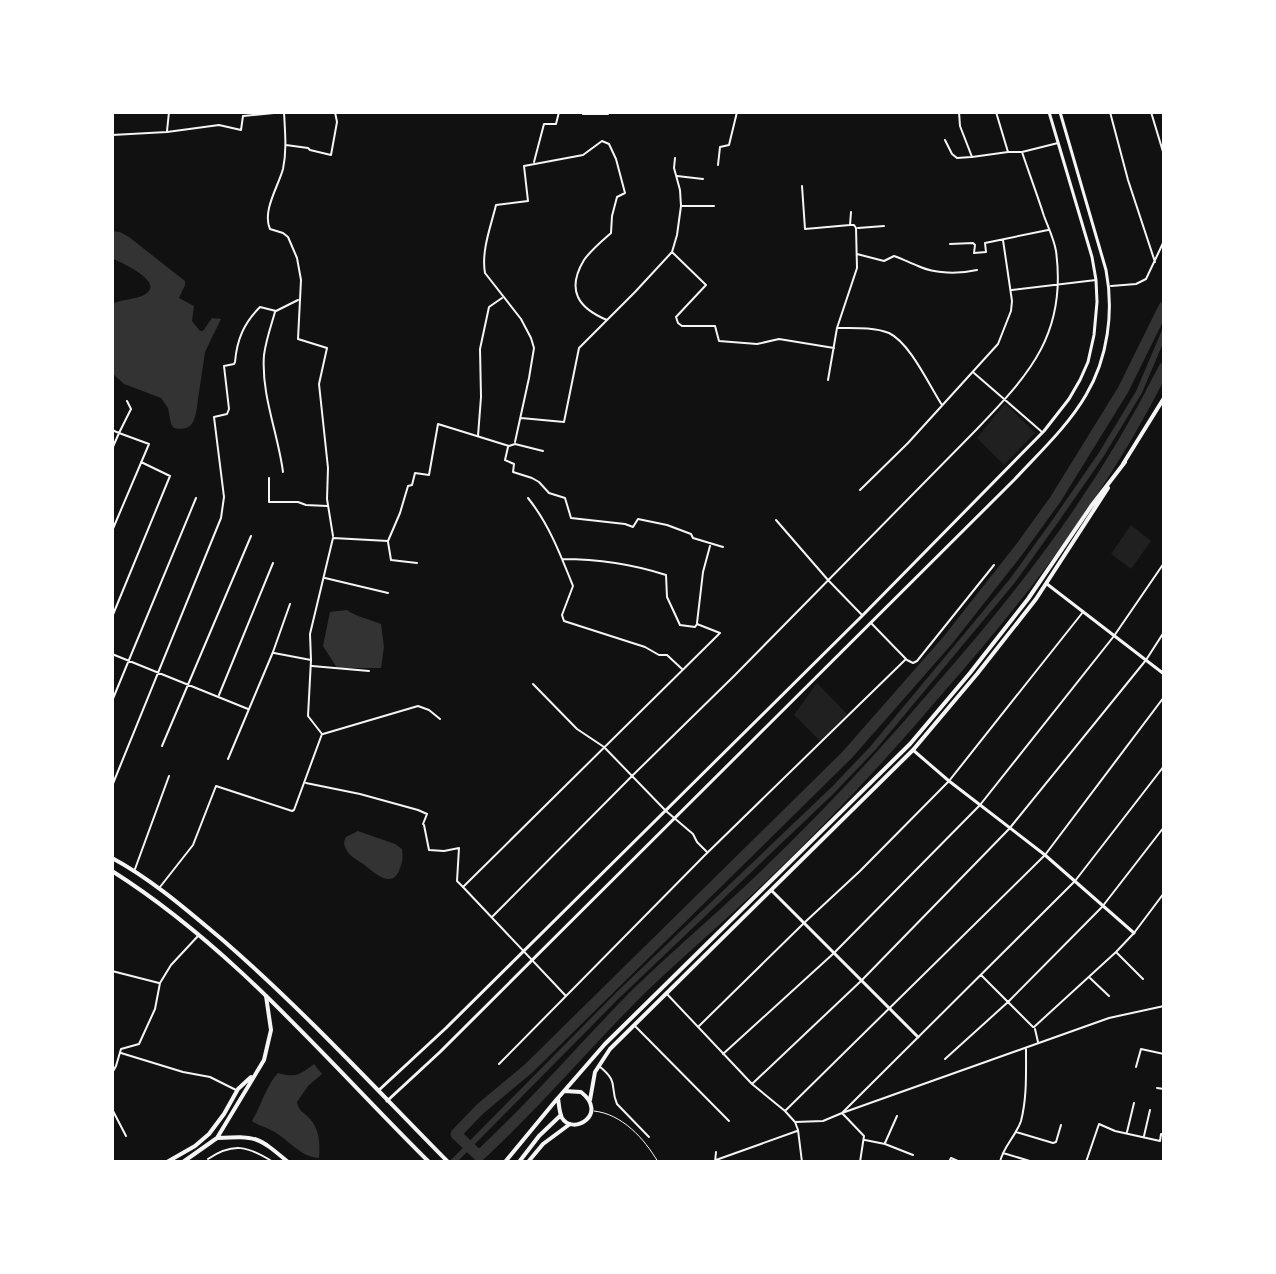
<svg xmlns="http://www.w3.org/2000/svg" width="1276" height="1274" font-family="'Public Sans',sans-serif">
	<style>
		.green { fill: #202020 }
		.water { fill: #333 }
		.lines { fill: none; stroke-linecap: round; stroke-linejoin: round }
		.canal { stroke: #333; stroke-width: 6 }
		.river { stroke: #333; stroke-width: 11 }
		.service { stroke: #f5f5f5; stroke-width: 1 }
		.pedestrian { stroke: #f5f5f5; stroke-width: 2 }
		.minor { stroke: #f5f5f5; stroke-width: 2 }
		.tertiary { stroke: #f5f5f5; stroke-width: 3 }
		.secondary { stroke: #f5f5f5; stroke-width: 4 }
		.primary { stroke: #f5f5f5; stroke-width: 4 }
	</style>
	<rect width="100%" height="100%" fill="#111"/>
	<path class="green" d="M1005,403L1035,433L1004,465L977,438Z
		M1131,525L1151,541L1131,569L1111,554Z
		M817,683L847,714L820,741L794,715Z"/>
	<path class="water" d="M112,231L120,232L129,237L185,281V285L179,298L194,306L192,321L200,331H203L212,318L221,319L205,352L196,413C193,426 188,431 174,428L171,424L168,408L161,398L124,384L112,373V304C123,299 137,299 144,295C167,282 121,263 112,258Z
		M347,610C357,617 369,619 381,624L384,647L381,668H337L323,646L330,612Z
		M358,831L395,844L402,849C403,856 403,861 400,868C394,889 376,875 366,866C359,861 349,856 346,849C343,843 344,842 346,837Z
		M314,1064L322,1074L308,1086L297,1102C299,1112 303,1111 309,1118C320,1129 320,1144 319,1158C299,1157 287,1137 269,1129C263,1126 257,1125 252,1121C261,1106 267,1084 278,1073C296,1078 299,1075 314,1064Z"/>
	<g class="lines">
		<path class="canal" d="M453,1162L618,995L833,790L873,748L1013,580L1056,520L1101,455L1139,392L1164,333"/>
		<path class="river" d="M1164,307L1123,390L1055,500L1018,551L948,640L847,755L528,1069L480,1109L456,1134L479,1156C535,1105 584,1046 638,992C674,957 713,924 749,890C817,826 880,759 940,688C1028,588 1104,488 1164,368"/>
		<path class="service" d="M594,1111C622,1114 644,1138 658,1162"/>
		<path class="pedestrian" d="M424,825L429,850L444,851L459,848L457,881L463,887
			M208,1159C233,1142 248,1146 273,1162"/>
		<path class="minor" d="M584,112L583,114H608
			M959,112L960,126L972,157L1008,152
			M996,112L1008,152H1022L1058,143
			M1110,112L1128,180L1155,262
			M1151,112L1164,155
			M167,131L169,112
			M112,135L167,132L219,125L241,130L243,116L284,112C285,132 287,150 283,169C278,187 262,211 270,229L283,233L288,237L297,258L301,280L298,339L327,348L319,384L328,468L327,499L333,536
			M945,140L952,154L957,158L971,157
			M286,145L308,148L310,150L331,155L337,122L335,112
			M534,162L544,124H556L559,112
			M718,165L720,147L729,145L737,112
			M677,176L703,179
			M802,186L805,229L850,225L851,212
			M682,206H714
			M858,228L884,226
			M950,244L973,243L975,245L974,253L986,252L985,243L1048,230
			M672,252L706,285L676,317L678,323L682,326H715L719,341L757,344L779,339L834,348
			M857,254L884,261L894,256C903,259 910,263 918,266C935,274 959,274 977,270
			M1111,286L1136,284L1146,279L1164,241
			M1012,290L1096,280
			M275,312C271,326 266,340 264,355C261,395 278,433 283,472
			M838,328C855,328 874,327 889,333C910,343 929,385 942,405
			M974,373L1042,432
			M828,380L837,328L857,268L856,228L854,225H850
			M521,418L564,422L579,348L635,292L672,252L677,235L681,206L680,190L674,168L675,158
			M112,430L119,433L112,449
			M478,436L481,397L480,349L489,307L502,298
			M515,442L529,378L534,348L531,338L521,319L485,273C481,251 491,226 496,205L528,201L524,166L583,155L602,141L609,144L616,159L625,193L617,197L612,216L611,233C602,241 591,250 584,260C566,290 578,308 607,320
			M508,447L505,460L514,464L513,472L532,478L539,482L549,493L565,498L571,518L625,524L633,527L638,519L667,525L691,534L693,538L723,547
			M269,478V502H298L306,505L327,506
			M860,490L908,443L998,344L1011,311L1012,301L1003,240
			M528,498C549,524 561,556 573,586L562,615L564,621L645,647L659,655H667L682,669
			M776,520L828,580L862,615
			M112,531L149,444L119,433L131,409L127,401
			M388,542L391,560L417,563
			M562,559C598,559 632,564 666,575L667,597L680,625L695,627L697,624L720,633L463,887L565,995
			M325,578L388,593
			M112,617L170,476L141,462
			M697,623L703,572L710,546
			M274,653L311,660
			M112,654L248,709
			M907,660L913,663L917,661L994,565
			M312,666L369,671
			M533,684L577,729L604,747L666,811L693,834L697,842L707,852
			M219,695L273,563
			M112,701L196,498
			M323,734L418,706L429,710L440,719
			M162,746L251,536
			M228,759L273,652L290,604
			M306,783L360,794L418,810L427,814L423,824
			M112,786L221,518L224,497L214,417L227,414L229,409L224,366L234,364L235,362C237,339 244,323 260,307L276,311L298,300
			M135,869L169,776
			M160,887L193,845L216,786L292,811L294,810L322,734L308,716L311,660L310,634L333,538L388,541L400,513L408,486L412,485L415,473L429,475L438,424L509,446L515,444L543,451
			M492,917L632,776L734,676L977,429C1031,373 1067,332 1056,251C1054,239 1048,227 1044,216C1037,194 1029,173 1022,152
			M1117,953L1143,979
			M112,971L159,983
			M981,975L1033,1027
			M1090,978L1109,996
			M666,993L752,1084L785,1111L795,1122L798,1130L802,1162
			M634,1025L729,1121
			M698,1027L804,923L860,871L949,781L1083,612
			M1034,1027L1116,952L1134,933L1164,893
			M1035,1029L1038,1042
			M121,1053L183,1072L210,1077L236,1090
			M723,1054L834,953L980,805L1114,636L1164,563
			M945,1059L1008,1002L1102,907L1164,827
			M499,1064L704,856L906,659L871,623
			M599,1066C620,1083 609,1085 617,1104L649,1137
			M1136,1067L1141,1049L1164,1054
			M112,1073L116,1066L121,1049L139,1044L155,1009L160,983L171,965L198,936
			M752,1084L861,981L1009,829L1146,660L1164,632
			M1157,1088L1164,1089
			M112,1109L126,1136
			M785,1111L1045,855L1164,697
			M795,1122L823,1121L842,1113L1075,881L1164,766
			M1016,1132L1053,1143L1056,1142L1061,1125
			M1127,1132L1134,1103
			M1144,1136L1150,1110
			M865,1140L885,1144L913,1155
			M885,1143L897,1116
			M1003,1153L1033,1162
			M716,1160L797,1131
			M715,1162L716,1152
			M860,1162L864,1136L842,1113L1109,1018L1164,1006
			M949,1162L951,1158L960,1162
			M1000,1162C1003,1147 1016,1136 1021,1121C1027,1098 1026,1073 1026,1049
			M1086,1162L1099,1124L1115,1131L1160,1141L1161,1134L1164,1135"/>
		<path class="tertiary" d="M1047,584L1164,674
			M913,750L949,781L1045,855L1134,933
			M772,891L918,1037
			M379,1090L446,1028L862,616L1044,431L1069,399L1080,380L1088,362L1094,335L1097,302L1096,280L1092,257L1049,112
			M387,1101L440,1052L1015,479C1039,453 1068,426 1086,395C1108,358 1114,311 1106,270L1060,112"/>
		<path class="secondary" d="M217,1138C257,1136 257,1136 288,1162
			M167,1162L195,1146L209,1134L224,1114L238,1089L251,1077
			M183,1162L217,1138L264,1060L271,1030L266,996"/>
		<path class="primary" d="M1123,464L1164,398
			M112,858C153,880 189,912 225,942C304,1011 375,1088 448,1162
			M112,871C234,948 327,1061 429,1162
			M564,1091L581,1092C609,1114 573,1136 562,1118C559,1112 559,1104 558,1098L605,1044L910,744L970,673L1028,599L1092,505L1125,462
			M590,1100L595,1072L610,1049L913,750L977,674L1036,599L1108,488
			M505,1162L557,1099
			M519,1162L539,1136L561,1115
			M528,1162L543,1144L570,1124"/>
	</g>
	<rect width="1276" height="1274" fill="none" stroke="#ffffff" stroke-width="228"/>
</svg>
